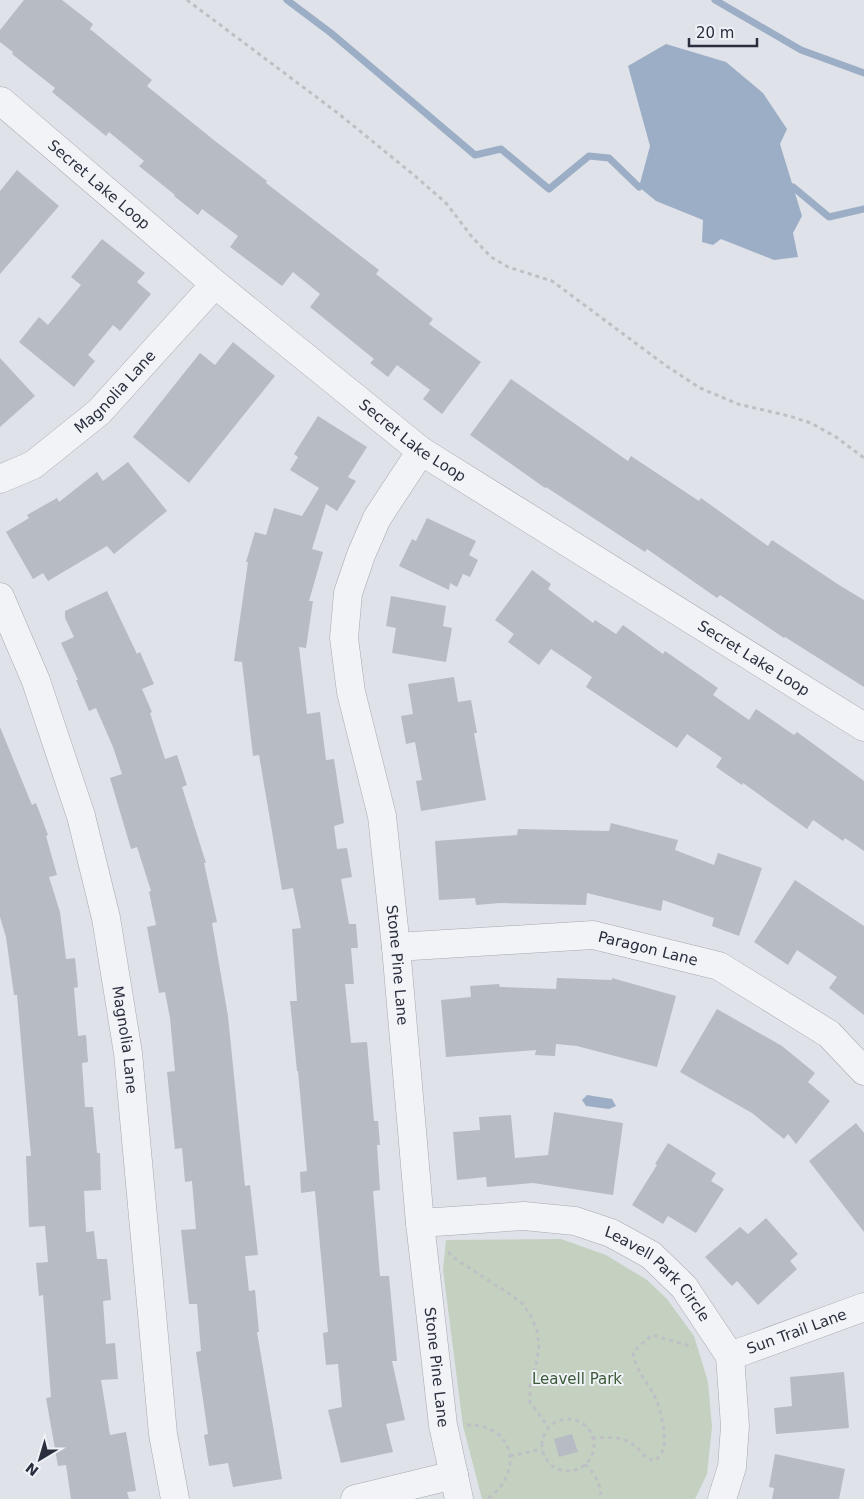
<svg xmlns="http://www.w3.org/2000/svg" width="864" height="1499" font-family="'DejaVu Sans',sans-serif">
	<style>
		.green { fill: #c4d1c1 }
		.water { fill: #9caec6 }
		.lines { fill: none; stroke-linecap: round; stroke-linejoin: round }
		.stream { stroke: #9caec6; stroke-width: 7 }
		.building { fill: #b7bbc4 }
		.minor-casing { stroke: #a5a9b2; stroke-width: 29 }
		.path { stroke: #bec0c6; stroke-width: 3; stroke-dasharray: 4 4; stroke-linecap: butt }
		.minor { stroke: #f2f3f6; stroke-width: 28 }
		.labels { text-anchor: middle; stroke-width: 4; stroke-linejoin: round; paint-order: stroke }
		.street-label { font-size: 15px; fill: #292f3e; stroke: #eef1f5 }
		.park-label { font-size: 15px; fill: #3c5937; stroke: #eef1f5 }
	</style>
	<rect width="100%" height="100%" fill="#dfe2e8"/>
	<path class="green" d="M561,1239L606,1255L647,1280L667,1299L694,1336L708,1382L712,1427L707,1474L695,1499H482L463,1426L443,1270L446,1240Z"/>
	<path class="water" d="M666,44L726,62L763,93L787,129L780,144L802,216L793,233L798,257L774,260L721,239L713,245L702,242L703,220L656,201L639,187L650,146L628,66Z
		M587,1095L612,1099L616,1106L609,1109L586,1106L582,1100Z"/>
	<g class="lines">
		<path class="stream" d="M287,0L331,33L475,155L501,149L549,189L589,156L609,158L639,187
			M715,0L801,50L864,73
			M793,187L829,217L864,209"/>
	</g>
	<path class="building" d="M24,0H62L93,24L90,29L152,80L147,86L215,141L267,181L266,183L379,270L376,274L433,319L429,324L481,362L442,414L423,399L430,390L397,365L388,377L370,363L374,359L310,307L320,294L293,272L282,286L230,247L238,236L202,209L198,215L174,196L175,195L139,166L144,161L109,132L106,136L52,92L55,88L12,54L13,52L0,42V30Z
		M17,170L59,206L0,274V191Z
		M102,239L145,273L137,282L151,294L120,331L113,325L88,355L95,361L74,387L19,342L39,317L48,325L81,285L71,277Z
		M233,342L275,376L189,483L133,437L200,353L215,365Z
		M0,358L35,396L0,427Z
		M511,379L628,461L631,456L699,501L701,498L768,546L772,540L839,585L864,600V687L785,637L784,638L720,595L717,598L647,549L645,552L546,487L545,488L470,435Z
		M318,416L367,447L348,477L356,481L337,511L326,504L312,549L323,552L309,601H313L306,648L299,647L307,714L320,712L326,760L334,759L344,823L334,826L337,849L347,848L352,877L341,879L349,924H356L358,948H351L354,984H345L351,1043L367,1042L374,1121H378L380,1145H377L380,1190L373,1191L380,1276H389L397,1361H392L405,1420L386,1424L393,1452L341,1463L328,1410L342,1407L338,1364L326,1365L323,1333L328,1332L315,1191L301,1193L300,1172L307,1171L298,1071H297L290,1001H297L292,929L301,928L293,888L282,890L259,755L253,756L242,662L234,661L248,562H246L255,532L266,535L274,508L302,516L319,488L290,470L298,457L294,454Z
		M128,462L167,511L114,554L107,546L48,581L43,573L33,579L6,532L29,518L27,515L57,498L59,502L97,472L103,481Z
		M427,518L476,541L469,555L478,560L470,577L463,574L457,587L450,583L449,590L399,566L412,539L416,541Z
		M532,570L551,584L548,589L593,623L595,620L616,634L623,625L663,654L665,651L718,688L713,695L749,720L756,709L794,735L797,732L864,781V851L845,838L843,841L813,820L807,829L743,783L742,785L716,767L722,758L687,734L677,748L586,687L592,677L551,649L539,665L508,642L514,634L495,620Z
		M107,591L137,654L140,652L154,684L142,689L152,712L150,713L165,759L177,755L187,785L182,787L206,863H204L217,922L212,923L228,1016L245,1186L250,1185L258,1255L245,1256L249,1291L255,1290L259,1332H257L282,1479L233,1487L228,1463L209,1466L204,1435L208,1434L196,1352L201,1351L197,1304H189L181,1230L196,1229L192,1181L185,1182L182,1148L175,1149L167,1072L175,1071L170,1018L165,992L159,993L147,927L156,925L149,892L151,891L137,847L131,849L110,778L122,774L113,747L96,708L89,711L76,680H78L61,643L74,637L65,618V611Z
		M391,596L446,606L443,626L452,628L446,662L392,653L396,628L386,626Z
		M454,677L458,702L471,700L477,733H474L486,800L421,811L416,781L422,780L415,742L406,744L401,716L413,714L408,684Z
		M0,727L32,805L36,803L48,835L46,836L57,875L49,877L60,912L66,959L75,958L78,987L74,988L78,1036L86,1035L88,1062L82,1063L85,1107H93L97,1153H100L101,1190L84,1191L86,1232L94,1231L97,1259H107L111,1300L103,1301L106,1344L115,1343L118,1379L101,1380L110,1435L126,1432L136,1491L127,1492L129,1499H71L66,1465L58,1466L46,1398L51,1397L43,1295L39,1296L36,1263L48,1262L45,1226L29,1227L26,1156H31L17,995H14L6,937L0,917Z
		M611,823L678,840L675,850L714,865L718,853L762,868L739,936L712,926L714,918L663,900L661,911L587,893L586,905L500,903L476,905L475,898L439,900L435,841L517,835L518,829L609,831Z
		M795,880L864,926V1015L829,988L837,977L797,950L788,965L754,942Z
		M557,978L612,980V978L676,996L657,1067L577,1046L556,1044L555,1056L535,1055L536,1050L446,1057L441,1000L471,997L470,986L499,984L500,987L556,989Z
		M717,1009L782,1046L815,1073L808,1082L830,1101L796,1144L788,1134L784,1139L752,1113L680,1072Z
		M554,1112L623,1123L613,1195L533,1183L487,1187L486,1177L457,1180L453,1132L480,1130L479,1117L511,1115L515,1158L548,1155Z
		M856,1123L864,1133V1232L809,1161Z
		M668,1143L716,1173L711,1181L724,1189L696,1233L668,1216L663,1224L632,1205L657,1165L655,1164Z
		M766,1218L798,1254L790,1261L797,1269L758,1305L737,1281L732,1286L705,1257L740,1227L748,1234Z
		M844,1372L849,1428L776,1434L774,1408L792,1406L790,1377Z
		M572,1434L578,1452L559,1457L554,1439Z
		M775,1454L845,1469L839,1499H772L774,1488L769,1487Z"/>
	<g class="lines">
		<defs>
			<g id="minor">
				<path id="s1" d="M0,103L1,101L215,284L421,451L864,727"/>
				<path id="s2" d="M421,451L377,518L361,555L348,593L344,638L351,692L382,816L396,947L420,1223L443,1425L459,1499"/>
				<path id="s3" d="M0,479L33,465L99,412L215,284"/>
				<path id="s4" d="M0,597L36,681L81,816L106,918L128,1053L163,1434L175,1499"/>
				<path id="s5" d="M396,947L593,935L719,966L829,1034L864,1071"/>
				<path id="s6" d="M420,1223L524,1216L575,1221L611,1233L651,1255L684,1287L730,1356L735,1426L732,1467L722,1499"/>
				<path id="s7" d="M730,1356L864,1307"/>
				<path d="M355,1499L454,1475"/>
			</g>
		</defs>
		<use href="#minor" class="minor-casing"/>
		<path class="path" d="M187,0L339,114L415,176L446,203L472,237L491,257L508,267L552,281L665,365L700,388L738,404L789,416L811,423L836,437L864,458
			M448,1252L457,1260L511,1295L523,1304L532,1318L537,1331L539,1345L537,1360L530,1386V1402L549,1428
			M542 1445a26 26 0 1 1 52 0a26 26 0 1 1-52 0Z
			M467,1425C516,1424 524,1474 487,1499
			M592,1438C607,1437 623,1436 635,1446C642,1452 645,1458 654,1461C659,1457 663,1453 664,1446C666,1433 660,1404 653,1393C645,1379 635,1369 633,1352L652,1335L693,1347
			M510,1456L542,1449
			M585,1464C596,1475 601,1484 601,1499"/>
		<use href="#minor" class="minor"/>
	</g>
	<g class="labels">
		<g class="street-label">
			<text dy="5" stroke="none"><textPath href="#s1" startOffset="131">Secret Lake Loop</textPath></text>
			<text dy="5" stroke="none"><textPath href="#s3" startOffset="146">Magnolia Lane</textPath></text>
			<text dy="5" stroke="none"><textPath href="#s1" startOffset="536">Secret Lake Loop</textPath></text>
			<text dy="5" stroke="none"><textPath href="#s1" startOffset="941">Secret Lake Loop</textPath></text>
			<text dy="5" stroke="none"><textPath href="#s5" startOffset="254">Paragon Lane</textPath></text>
			<text dy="5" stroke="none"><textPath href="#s2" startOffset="538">Stone Pine Lane</textPath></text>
			<text dy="5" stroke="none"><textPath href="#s4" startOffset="462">Magnolia Lane</textPath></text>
			<text dy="5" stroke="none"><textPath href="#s6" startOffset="256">Leavell Park Circle</textPath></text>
			<text dy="5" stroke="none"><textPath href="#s7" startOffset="71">Sun Trail Lane</textPath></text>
			<text dy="5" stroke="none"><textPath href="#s2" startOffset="942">Stone Pine Lane</textPath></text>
		</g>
		<g class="park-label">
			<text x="577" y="1384">Leavell Park</text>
		</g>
	</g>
	<g transform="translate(40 1459) rotate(218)" stroke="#eef1f5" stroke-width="4" paint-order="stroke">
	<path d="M0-4L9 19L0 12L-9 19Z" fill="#292f3e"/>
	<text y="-8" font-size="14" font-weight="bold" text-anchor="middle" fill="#292f3e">N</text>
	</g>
	<path d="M689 38v8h68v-8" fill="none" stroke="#292f3e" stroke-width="2.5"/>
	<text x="696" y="38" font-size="15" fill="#292f3e" stroke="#eef1f5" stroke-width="4" paint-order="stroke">20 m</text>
</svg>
